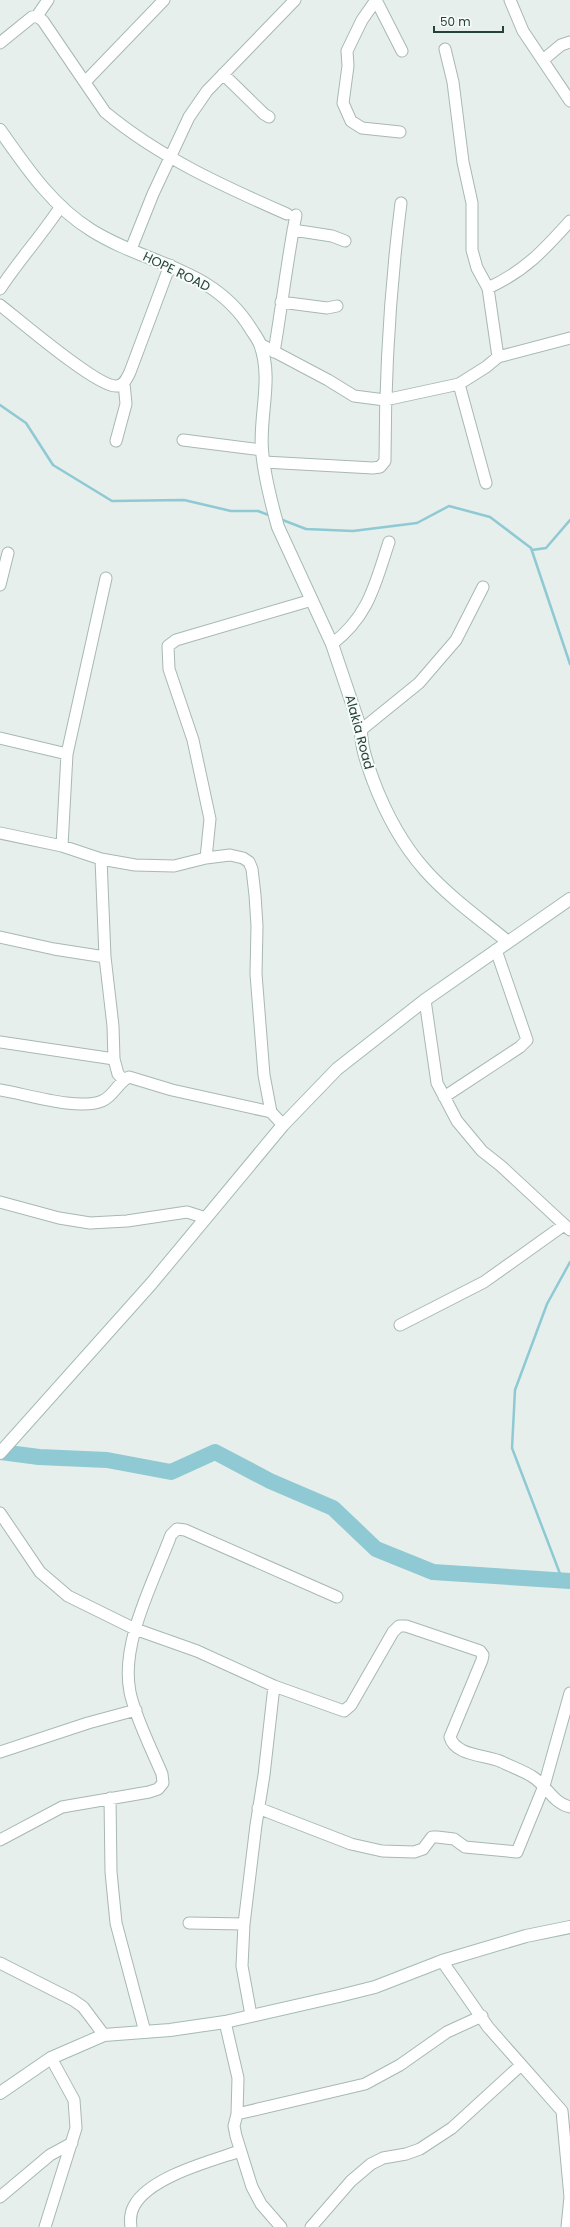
<svg xmlns="http://www.w3.org/2000/svg" width="570" height="2227" font-family="Poppins,sans-serif">
	<style>
		.lines { fill: none; stroke-linecap: round; stroke-linejoin: round }
		.stream { stroke: #8ec9d4; stroke-width: 2.5 }
		.river { stroke: #8ec9d4; stroke-width: 16 }
		.street-casing { stroke: #a8b8b2; stroke-width: 13 }
		.secondary-casing { stroke: #a4bbb3; stroke-width: 14 }
		.street { stroke: #fff; stroke-width: 11 }
		.secondary { stroke: #fff; stroke-width: 12 }
		.labels { text-anchor: middle; stroke-width: 4; stroke-linejoin: round; paint-order: stroke }
		.street-label { font-size: 13px; fill: #24423a; stroke: #f7fbf9 }
	</style>
	<rect width="100%" height="100%" fill="#e6efeb"/>
	<g class="lines">
		<path class="stream" d="M0,405L26,423L53,465L112,501L184,500L231,511H258L271,516
			M280,519L306,529L353,531L417,523L449,506L490,517L531,548L570,664
			M532,550L546,548L570,520
			M562,1579L512,1448L515,1390L547,1304L570,1262"/>
		<path class="river" d="M0,1452L39,1457L107,1460L171,1472L215,1452L270,1481L333,1508L376,1549L433,1572L570,1581"/>
		<defs>
			<path id="street" d="M376,0L362,20L347,51L348,66L343,103L351,121L362,128L400,132
				M376,0L402,51
				M510,0L523,31L570,101
				M37,16L48,0
				M0,43L32,17L37,16L43,21L105,112C159,157 223,186 287,214
				M445,49L453,82L463,162L472,203V250L477,268L488,288L498,357
				M543,60L561,45L570,42
				M223,74L264,114L269,117
				M85,82L164,0
				M293,230L332,236L345,241
				M131,249L153,194L189,117L207,91L295,0
				M488,288C525,271 544,250 570,221
				M0,289C19,260 42,235 61,206
				M281,302L327,308L337,306
				M0,305C18,319 97,387 116,386C124,386 127,378 130,372L170,265
				M260,344L328,380L354,396L385,400L459,384L486,367L498,357L570,338
				M274,352C282,306 287,260 296,215
				M459,384L486,483
				M183,440L262,450
				M116,441L126,404L124,383
				M264,462L373,468L380,467L385,461C385,374 390,289 401,203
				M0,585L8,553
				M332,644C369,616 375,584 389,542
				M361,730L419,683L456,640L483,587
				M0,738L67,754
				M0,833L62,846L101,859L135,865L174,866L206,858L230,855L243,858L249,862L252,869L255,895L257,926L256,974L264,1075L271,1112
				M62,846L67,754L106,578
				M206,858L210,819L193,740L169,669L168,646L176,640L312,600
				M101,859L105,957L113,1026L114,1059L118,1074L124,1080
				M0,937L54,949L105,957
				M425,1000L437,1083L457,1121L482,1151L501,1166L570,1230
				M0,1042L114,1059
				M0,1090C26,1094 78,1111 102,1101C114,1096 117,1083 129,1077L172,1090L271,1112L283,1125
				M444,1097L520,1047L527,1040L496,950
				M0,1202L59,1218L90,1223L127,1221L187,1212L206,1218
				M400,1325L484,1282L564,1225
				M0,1513L40,1572L68,1596L135,1629L197,1651L274,1686L344,1711L351,1705L393,1632L399,1626H406L480,1651L483,1655L482,1660L450,1737C455,1756 487,1755 502,1762C512,1767 524,1771 533,1777C547,1786 553,1803 570,1807
				M0,1752L88,1723L136,1710
				M110,1798L111,1872L116,1923L145,2032
				M258,1808L351,1844L382,1851L414,1852L423,1849L432,1837H437L454,1839L465,1847L517,1852L544,1786L570,1693
				M0,1840L62,1807L149,1792L158,1789L163,1783L162,1774C152,1750 135,1717 130,1692C120,1643 154,1581 171,1535L177,1529L185,1530L337,1597
				M189,1923L244,1924
				M442,1961L488,2027L562,2111L570,2197L567,2227
				M0,1963L73,2000L83,2007L104,2035
				M251,2015L242,1966L244,1924L256,1825L264,1775L274,1686
				M225,2022L238,2078L237,2114L234,2126L236,2136L252,2187L261,2204L281,2227
				M237,2114L365,2084L400,2065L447,2032L482,2016
				M0,2197L50,2155L72,2143
				M45,2227L76,2128L74,2100L51,2058
				M131,2227C130,2220 130,2213 134,2206C149,2177 211,2161 240,2151
				M311,2227L351,2181L371,2164L383,2158L406,2154L420,2149L452,2128L521,2065"/>
			<path id="secondary" d="M0,130C26,167 52,206 91,230C146,265 213,267 251,329C254,334 258,339 260,344C273,378 259,416 262,450C264,476 271,502 278,527L332,644L361,730C361,747 367,763 373,780C385,812 402,844 425,870C449,897 480,919 508,942
				M0,1453L151,1284L283,1125L337,1069L425,1000L570,899
				M0,2093L51,2058L104,2035L170,2030L225,2022L339,1996L375,1987L442,1961L526,1936L570,1927"/>
		</defs>
		<use href="#street" class="street-casing"/>
		<use href="#secondary" class="secondary-casing"/>
		<use href="#street" class="street"/>
		<use href="#secondary" class="secondary"/>
	</g>
	<g class="labels">
		<g class="street-label">
			<text transform="translate(177 271) rotate(26)" y="5">HOPE ROAD</text>
			<text transform="translate(360 732) rotate(75)" y="5">Alakia Road</text>
		</g>
	</g>
	<path d="M434 26v6h69v-6" fill="none" stroke="#24423a" stroke-width="2"/>
	<text x="440" y="26" font-size="12" fill="#24423a" stroke="#f7fbf9" stroke-width="3" paint-order="stroke">50 m</text>
</svg>
